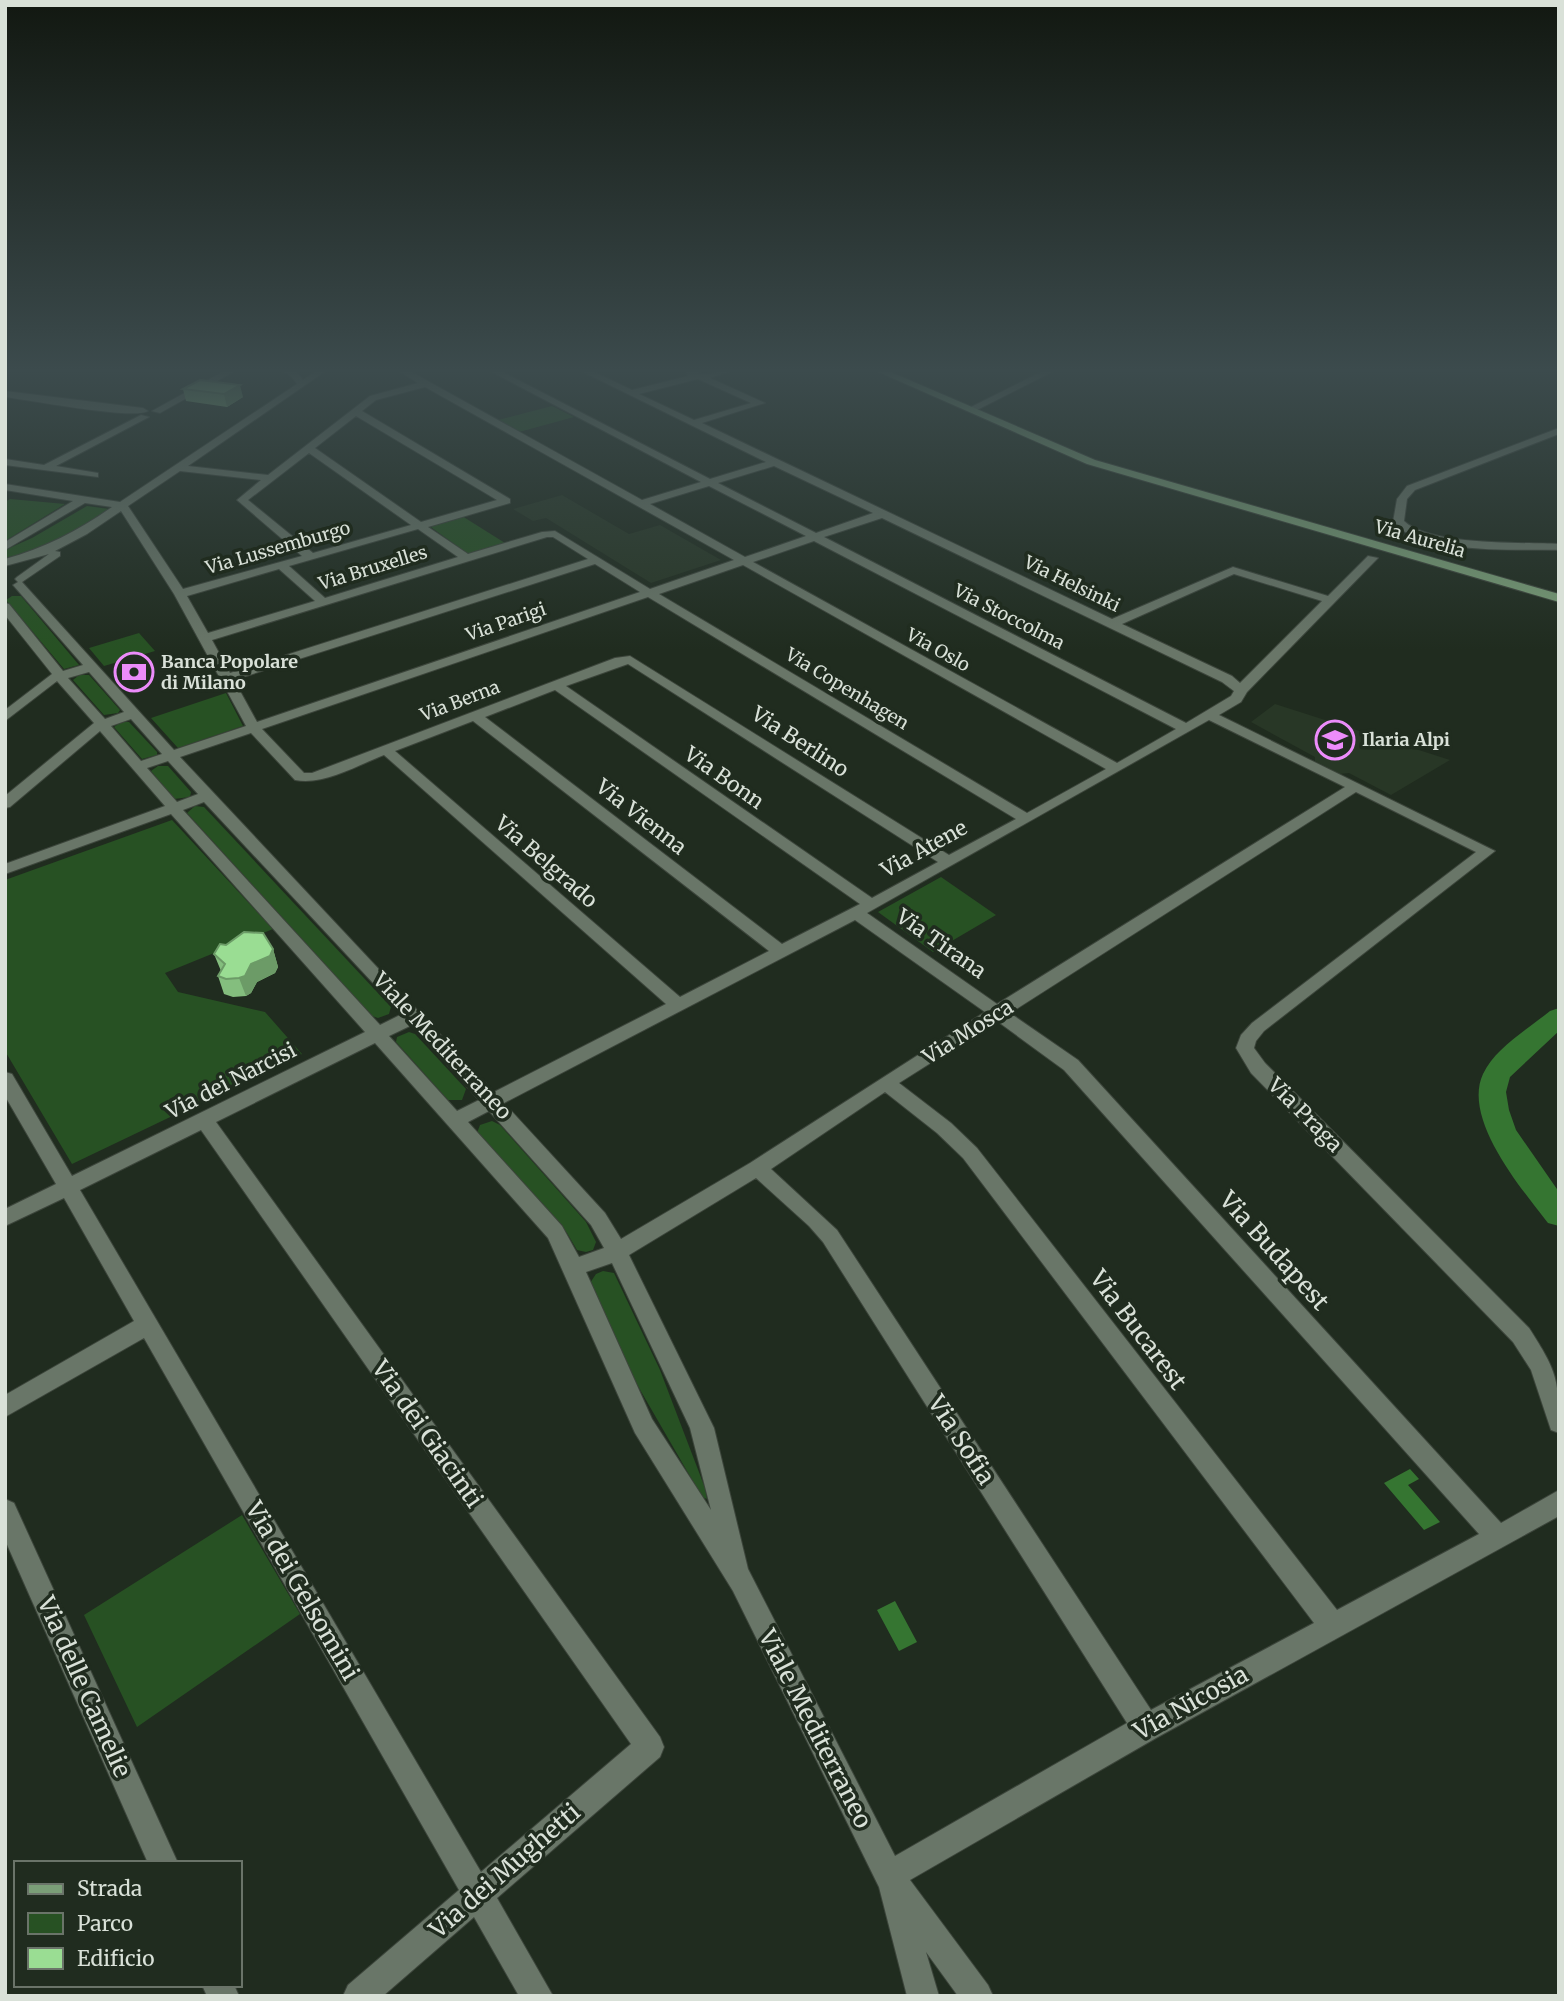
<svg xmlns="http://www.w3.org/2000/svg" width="1564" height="2001" font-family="Merriweather,serif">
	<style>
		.built { fill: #283726 }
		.green { fill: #275123 }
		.water { fill: #357531 }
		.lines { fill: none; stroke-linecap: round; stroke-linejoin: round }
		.river { fill: #357531; fill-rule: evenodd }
		.minor-casing { stroke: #3c453b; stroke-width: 2 }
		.major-casing { stroke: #3c453b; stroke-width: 2 }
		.minor { fill: #697668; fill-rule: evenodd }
		.major { fill: #7a9e77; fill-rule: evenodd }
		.wall { fill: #84be7e }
		.shaded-wall { fill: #6c9b67 }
		.building { fill: #9add93; stroke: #6c9b67; stroke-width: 2 }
		.labels { text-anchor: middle; stroke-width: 7; stroke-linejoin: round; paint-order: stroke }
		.far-street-label { font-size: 18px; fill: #d9e1d8; stroke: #202c1f }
		.far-poi-label { font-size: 18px; font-weight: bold; fill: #d9e1d8; stroke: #202c1f; text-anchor: start }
		.street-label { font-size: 21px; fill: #d9e1d8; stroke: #202c1f }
		.near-street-label { font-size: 24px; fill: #d9e1d8; stroke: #202c1f }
	</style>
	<rect width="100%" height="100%" fill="#202c1f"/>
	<path class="built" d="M562,495L629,534L660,525L721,560L651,583L546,518L533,521L513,509Z
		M1275,704L1450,760L1391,795L1349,773L1339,774L1315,761V757L1251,722Z"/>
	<path class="green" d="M552,406L574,417L519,432L498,420Z
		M10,499L65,504L5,541V502Z
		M87,506L109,509L56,545L5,560V550L32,538Z
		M462,516L505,543L468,554L428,525Z
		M12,596H21L79,665L64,669L6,600Z
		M139,633L155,651L104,666L89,648Z
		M79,675H89L120,710L118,713L104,715L73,680Z
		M226,693L243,726L178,748L151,718Z
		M121,722H129L157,752V755L142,759L114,727Z
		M158,766H168L191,792L190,797L174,799L151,771Z
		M195,806L204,807L391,1007L389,1014L378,1018L372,1016L187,813Z
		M172,820L273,929L165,973L178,992L265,1012L302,1054L72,1164L5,1051V880Z
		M941,877L996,915L933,952L878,912Z
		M409,1032L415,1034L466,1089L462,1100H448L396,1042L397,1037Z
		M492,1121L500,1125L586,1222L596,1242L593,1250L586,1252L577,1250L567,1233L477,1133L480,1125Z
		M603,1271L614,1273L660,1370L705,1488L707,1499L702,1497L635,1381L590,1283L596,1274Z
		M242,1515L300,1614L137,1727L84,1615Z"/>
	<path class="water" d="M1410,1469L1419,1479L1408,1485L1440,1522L1424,1530L1384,1483Z
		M895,1601L917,1642L899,1651L877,1610Z"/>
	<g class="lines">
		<path class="river" d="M1559,1008V1031L1510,1077L1506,1092L1509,1110L1516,1130L1559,1192V1226L1548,1223C1522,1189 1462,1119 1483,1074C1495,1048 1528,1029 1550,1011Z"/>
		<defs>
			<path id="minor" d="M226,370H237L160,413L152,411Z
				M280,370L297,372L303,380L317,370H327L188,466L268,475L370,396L418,383L397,370H408L642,500L701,482L488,370H499L710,479L766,462L579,370H590L632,390L688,376L686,373L690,370H705L698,373C708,376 723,370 734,370L710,378L765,403L702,423L1112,619L1233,567L1328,596L1368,556L1378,558L1247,692L1241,702L1219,715L1495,851L1264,1031L1256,1041L1254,1048L1265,1063L1529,1328C1558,1373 1559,1380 1559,1433L1551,1430L1531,1370L1513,1342L1251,1073L1236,1048L1241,1035L1252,1023L1476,852L1356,792L1010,1013L1078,1060L1501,1523L1559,1490V1516L1156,1738L910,1880L988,1985L993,1996H958L926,1952L939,1996H907L879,1887L733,1591L635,1433L548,1238L375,1043L216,1122L660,1737L664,1747L660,1757L497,1898L553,1996H519L474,1917L383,1996H343L348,1985L459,1890L144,1338L5,1417V1395L134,1321L64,1198L5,1226V1209L56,1184L5,1096V1072L12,1074L72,1176L365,1032L171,814L5,874V864L165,806L100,731L10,807L5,808V796L94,723L57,681L5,721V710L52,674L5,615V603L9,604L63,671L83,665L13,585L18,582L15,579L17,577L49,554L5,566V559C45,548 78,531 112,507L85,503L5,550V542L73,501L5,490V484L120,502L297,384L291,376ZM698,379L751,403L694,420L639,394ZM425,387L734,560L650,589L555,531L542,532L468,554L428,527L510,503V499L362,411L376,400ZM356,416L497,500L421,522L315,448ZM309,453L411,525L313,553L248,500ZM774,466L873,513L816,533L718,483ZM180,471L261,480L237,500L302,556L183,589L128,506ZM709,486L806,536L745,557L650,504ZM121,511L174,594L246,726L174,750L22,582L60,556V552L55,551L87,534ZM882,518L1222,682L1234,691L1231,696L1186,723L824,537ZM418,529L458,557L325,598L289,566ZM547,537H553L588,559L230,673L212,640ZM814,541L1176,729L1117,763L753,562ZM595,564L640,592L257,722L234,680ZM743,565L1106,769L1027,813L659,594ZM279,569L315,601L208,633L187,596ZM1234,574L1322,601L1240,683L1232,676L1122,624ZM648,597L1016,819L949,855L630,656L615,658L312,773H304L262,729ZM628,664L938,862L872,898L566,686ZM89,672L124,712L105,719L68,678ZM555,690L860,904L782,944L485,717ZM131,719L162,754L141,761L111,726ZM1209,720L1345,787L997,1004L867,913ZM473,721L769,951L680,997L395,751ZM251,733L295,780C323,786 358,765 384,755L666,1004L494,1092L180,757ZM168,761L198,794L177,802L147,768ZM204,802L402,1014L380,1025L183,810ZM855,920L985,1012L750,1163L621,1239L605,1213L504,1103ZM997,1021L1064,1070L1479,1534L1337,1610L977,1148L951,1123L899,1083ZM412,1025L479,1100L457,1111L389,1036ZM885,1092L937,1133L963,1158L1314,1623L1151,1710L837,1230L771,1169ZM489,1111L591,1225L604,1248L579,1257L562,1226L468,1122ZM201,1130L631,1744L481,1872L80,1190ZM756,1178L809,1226L823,1242L1127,1723L895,1856L748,1569L714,1428L629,1255ZM612,1263L690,1428L711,1510L652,1419L586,1272Z
				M1045,370H1056L973,412L965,410Z
				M5,391L143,408L148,411C134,420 29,400 5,397Z
				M141,415L149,417L56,466L98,473V477L5,465V459L44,465Z
				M1559,428V434L1415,490L1407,499L1404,521C1430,546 1522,542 1559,544V550C1517,549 1421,555 1393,522L1397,499L1407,486Z
				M5,1499L14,1503L178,1863H148L5,1540Z
				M202,1985H234L239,1996H207Z"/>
			<path id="major" d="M874,370H886L1095,460L1559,594V602L1087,464Z"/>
		</defs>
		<use href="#minor" class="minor-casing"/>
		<use href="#major" class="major-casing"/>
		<use href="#minor" class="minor"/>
		<use href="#major" class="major"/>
	</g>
	<path class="wall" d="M200,380L243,397L227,407L186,401L183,389Z
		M273,949L278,967L275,973L257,982L251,993L246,996L233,997L224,994L218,976L221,971L214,954Z"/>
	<path class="shaded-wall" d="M240,385L243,397L227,407L224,394Z
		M273,949L278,967L275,973L257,982L251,993L246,996L239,978L251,964Z"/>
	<path class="building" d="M200,380L240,385L224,394L183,389Z
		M244,932L263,933L273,949L270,956L251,964L245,976L239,978L226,979L218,976L225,964L214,954L220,944L226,945Z"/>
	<linearGradient id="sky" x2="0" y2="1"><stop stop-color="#121811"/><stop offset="0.57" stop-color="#3c4b4d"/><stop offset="1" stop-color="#3c4b4d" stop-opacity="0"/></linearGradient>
	<rect width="1564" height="650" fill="url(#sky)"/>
	<defs>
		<symbol id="bank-ring" viewBox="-11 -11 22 22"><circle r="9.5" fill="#202c1f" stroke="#ec8cfa" stroke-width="1.5"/><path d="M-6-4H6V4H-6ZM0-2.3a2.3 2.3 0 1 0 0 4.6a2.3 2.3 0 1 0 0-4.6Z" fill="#ec8cfa"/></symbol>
		<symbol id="school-ring" viewBox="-11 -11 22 22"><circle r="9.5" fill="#202c1f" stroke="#ec8cfa" stroke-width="1.5"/><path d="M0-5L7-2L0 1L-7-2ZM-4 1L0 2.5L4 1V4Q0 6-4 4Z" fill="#ec8cfa"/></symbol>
	</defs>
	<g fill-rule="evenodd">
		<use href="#bank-ring" x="112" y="650" width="44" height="44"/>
		<use href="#school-ring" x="1313" y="718" width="44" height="44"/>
	</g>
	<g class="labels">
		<g class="far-street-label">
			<text transform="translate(1420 539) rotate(16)" y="6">Via Aurelia</text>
			<text transform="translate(278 548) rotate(-16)" y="6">Via Lussemburgo</text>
			<text transform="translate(373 568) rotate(-17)" y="6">Via Bruxelles</text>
			<text transform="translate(1072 584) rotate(26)" y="6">Via Helsinki</text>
			<text transform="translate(1009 617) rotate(27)" y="6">Via Stoccolma</text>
			<text transform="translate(506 622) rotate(-19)" y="6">Via Parigi</text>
			<text transform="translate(938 650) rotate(29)" y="6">Via Oslo</text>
			<text transform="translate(847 689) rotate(31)" y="6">Via Copenhagen</text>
			<text transform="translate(460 701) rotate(-21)" y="6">Via Berna</text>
		</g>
		<g class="far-poi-label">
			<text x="161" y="668">Banca Popolare<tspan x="161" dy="21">di Milano</tspan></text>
			<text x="1362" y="746">Ilaria Alpi</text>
		</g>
		<g class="street-label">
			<text transform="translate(800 742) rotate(33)" y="7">Via Berlino</text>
			<text transform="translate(724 778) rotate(35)" y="7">Via Bonn</text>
			<text transform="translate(641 817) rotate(38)" y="7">Via Vienna</text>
			<text transform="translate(924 849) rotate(-29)" y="7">Via Atene</text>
			<text transform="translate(546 862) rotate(41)" y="7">Via Belgrado</text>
			<text transform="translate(941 944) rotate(35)" y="7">Via Tirana</text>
			<text transform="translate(968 1032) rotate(-32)" y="7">Via Mosca</text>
			<text transform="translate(442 1046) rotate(47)" y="7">Viale Mediterraneo</text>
			<text transform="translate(231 1081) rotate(-27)" y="7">Via dei Narcisi</text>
			<text transform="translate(1305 1115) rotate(45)" y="7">Via Praga</text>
		</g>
		<g class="near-street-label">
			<text transform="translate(1274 1251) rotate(48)" y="8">Via Budapest</text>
			<text transform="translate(1138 1330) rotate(53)" y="8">Via Bucarest</text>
			<text transform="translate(427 1434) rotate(55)" y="8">Via dei Giacinti</text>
			<text transform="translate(961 1440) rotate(57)" y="8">Via Sofia</text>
			<text transform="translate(302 1591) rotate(60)" y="8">Via dei Gelsomini</text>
			<text transform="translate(84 1687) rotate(66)" y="8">Via delle Camelie</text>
			<text transform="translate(1191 1703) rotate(-29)" y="8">Via Nicosia</text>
			<text transform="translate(815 1729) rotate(63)" y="8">Viale Mediterraneo</text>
			<text transform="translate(505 1871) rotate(-41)" y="8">Via dei Mughetti</text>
		</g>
	</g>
	<rect width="1564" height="2001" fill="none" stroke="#d9e1d8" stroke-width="14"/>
	<rect x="14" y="1861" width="228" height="126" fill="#202c1f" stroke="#6a7469" stroke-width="2"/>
	<rect x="28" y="1884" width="35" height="10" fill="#7a9e77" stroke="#6a7469" stroke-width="2"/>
	<text x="77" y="1896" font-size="21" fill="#d9e1d8">Strada</text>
	<rect x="28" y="1913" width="35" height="21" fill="#275123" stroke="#6a7469" stroke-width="2"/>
	<text x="77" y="1931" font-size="21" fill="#d9e1d8">Parco</text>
	<rect x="28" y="1948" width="35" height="21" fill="#9add93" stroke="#6a7469" stroke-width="2"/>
	<text x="77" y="1966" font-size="21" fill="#d9e1d8">Edificio</text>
</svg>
